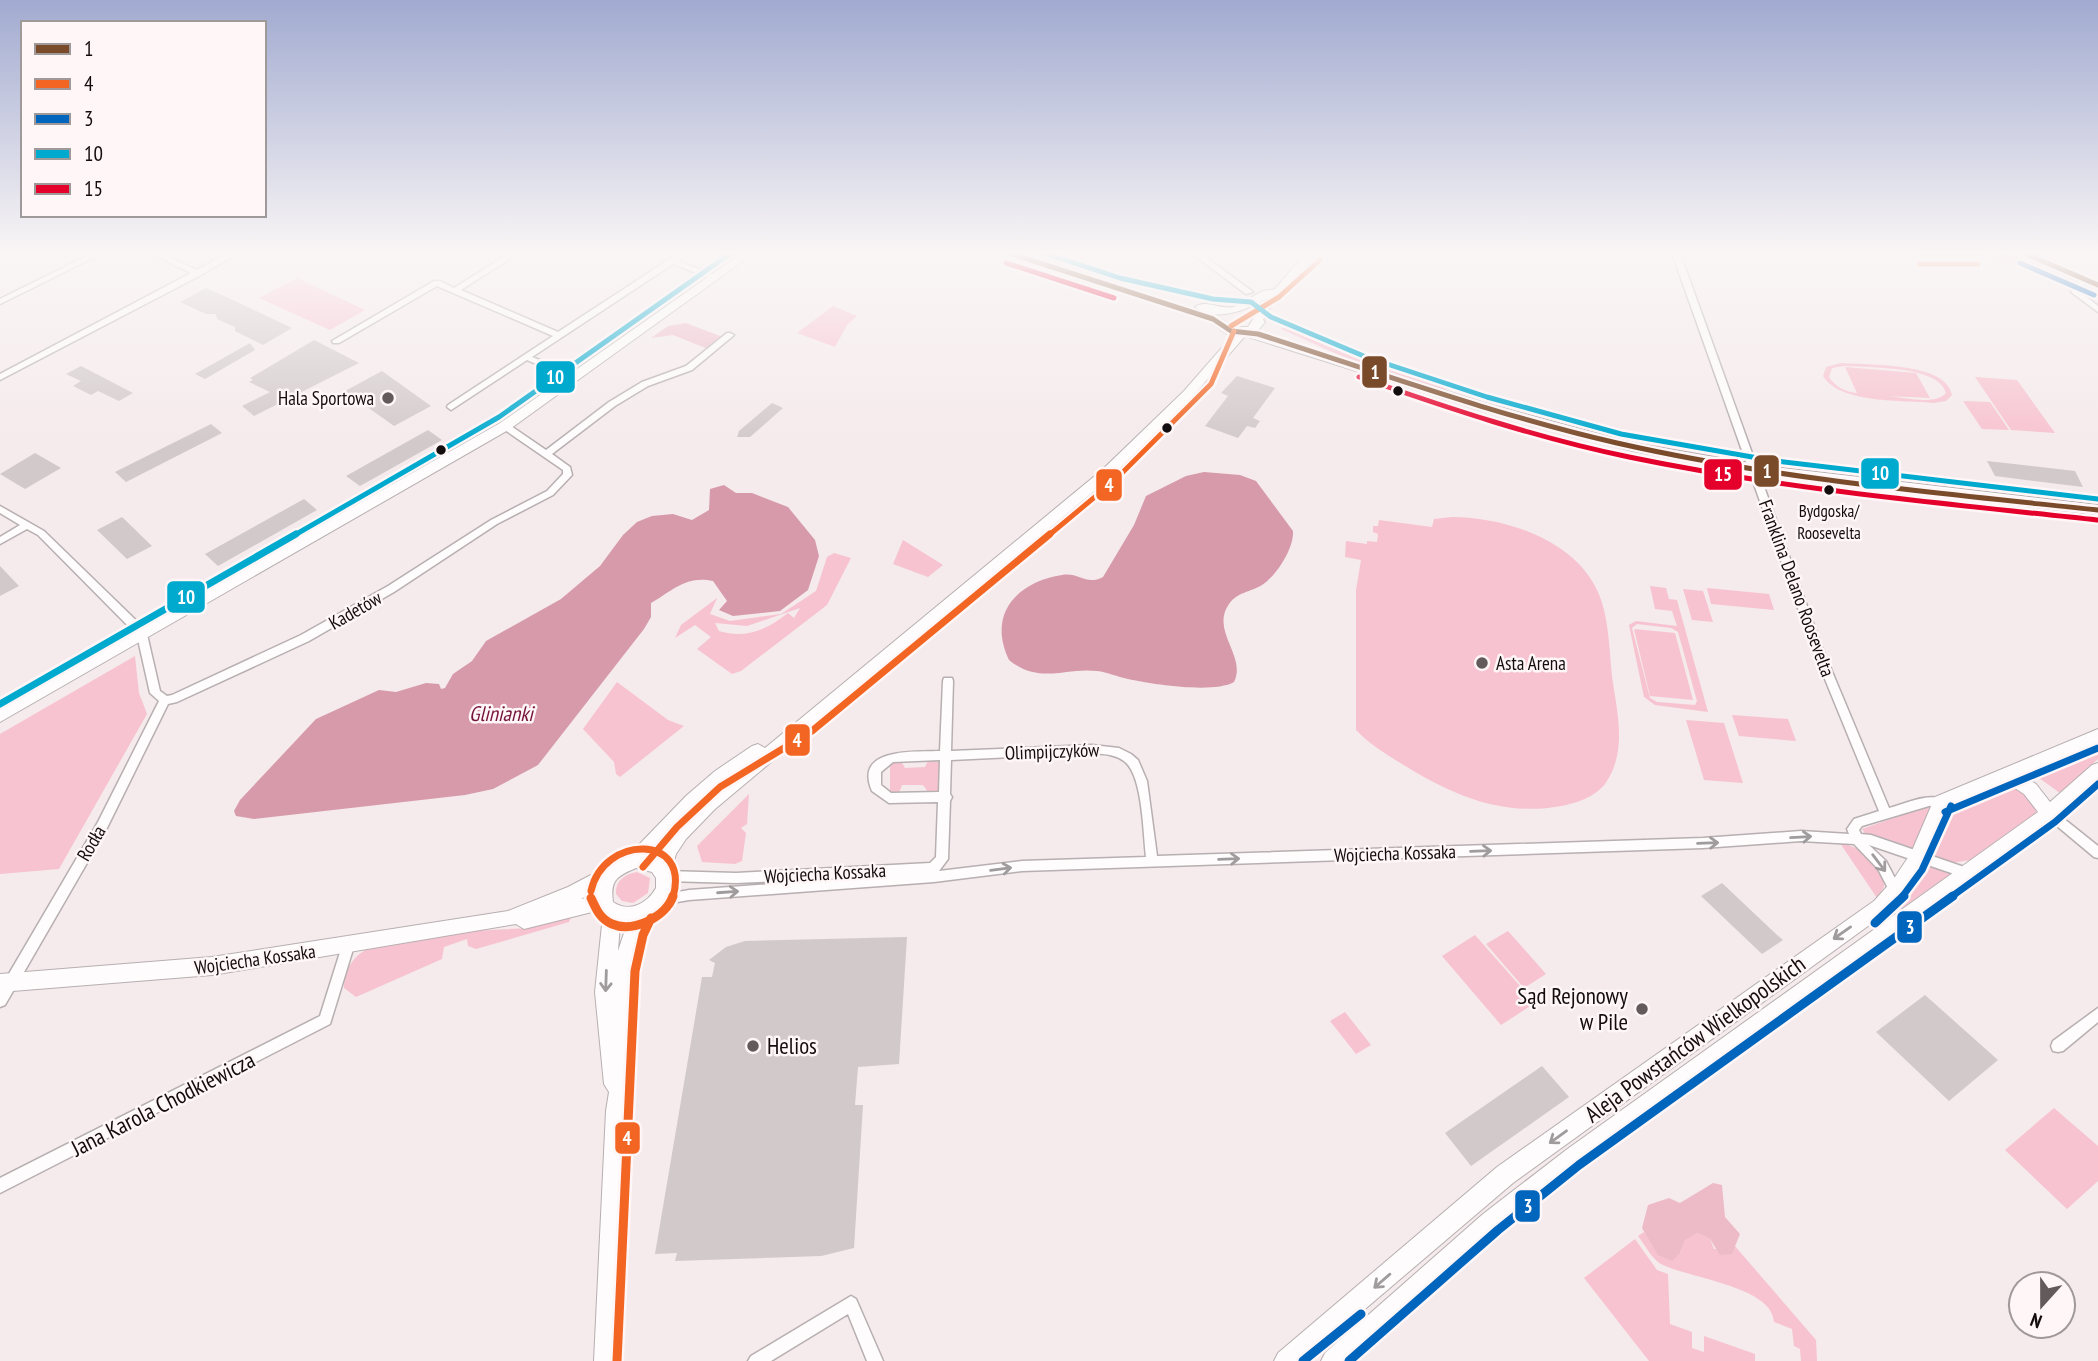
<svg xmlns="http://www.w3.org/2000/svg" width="2098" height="1361" font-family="'PT Sans Narrow',sans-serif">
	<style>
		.green { fill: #f7c3d0; fill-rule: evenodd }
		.forest { fill: #edbbc8 }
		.water { fill: #d69aab }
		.building { fill: #d2c9cb }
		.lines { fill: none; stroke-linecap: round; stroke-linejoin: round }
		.street-casing { stroke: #b7afb1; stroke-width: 3 }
		.secondary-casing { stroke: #b7afb1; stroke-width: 2 }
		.street { fill: #fefcfc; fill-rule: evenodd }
		.secondary { fill: #fefcfc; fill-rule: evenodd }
		.bus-1-casing { stroke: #fef6f7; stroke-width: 10 }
		.bus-2-far2-casing { stroke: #fef6f7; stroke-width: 10 }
		.bus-2-far1-casing { stroke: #fef6f7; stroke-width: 12 }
		.bus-2-casing { stroke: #fef6f7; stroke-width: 14 }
		.bus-3-far2-casing { stroke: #fef6f7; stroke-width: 10 }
		.bus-3-far1-casing { stroke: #fef6f7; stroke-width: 12 }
		.bus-3-casing { stroke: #fef6f7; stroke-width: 14 }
		.bus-4-far1-casing { stroke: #fef6f7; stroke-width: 10 }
		.bus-4-casing { stroke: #fef6f7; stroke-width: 12 }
		.bus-5-casing { stroke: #fef6f7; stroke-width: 10 }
		.bus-1 { stroke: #7a4b2a; stroke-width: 5 }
		.bus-2-far2 { stroke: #f26522; stroke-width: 5 }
		.bus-2-far1 { stroke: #f26522; stroke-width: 7 }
		.bus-2 { stroke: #f26522; stroke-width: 9 }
		.bus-3-far2 { stroke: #0065bd; stroke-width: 5 }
		.bus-3-far1 { stroke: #0065bd; stroke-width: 7 }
		.bus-3 { stroke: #0065bd; stroke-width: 9 }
		.bus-4-far1 { stroke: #00a9ce; stroke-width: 5 }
		.bus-4 { stroke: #00a9ce; stroke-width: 7 }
		.bus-5 { stroke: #e4002b; stroke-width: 5 }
		.oneway { stroke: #a09c9d }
		.bus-dot { fill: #140d0f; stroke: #fef6f7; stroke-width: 2.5 }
		.poi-dot { fill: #635a5c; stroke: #fef6f7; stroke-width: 2.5 }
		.labels { text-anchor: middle; stroke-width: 5; stroke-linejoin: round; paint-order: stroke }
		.bus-label { font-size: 17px; fill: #140d0f; stroke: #fef6f7 }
		.poi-label { font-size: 19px; fill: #140d0f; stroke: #fef6f7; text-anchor: end }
		.street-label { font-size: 19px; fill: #140d0f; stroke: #fef6f7 }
		.water-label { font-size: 21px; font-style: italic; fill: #76143c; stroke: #fef6f7 }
		.near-poi-label { font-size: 23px; fill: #140d0f; stroke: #fef6f7; text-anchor: end }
		.near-street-label { font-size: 23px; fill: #140d0f; stroke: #fef6f7 }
		.line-badge { stroke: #fef6f7; stroke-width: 2.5 }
		.badge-label { font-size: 19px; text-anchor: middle; font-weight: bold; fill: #fff }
	</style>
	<rect width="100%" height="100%" fill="#f5eaec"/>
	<path class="green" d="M1986,255L2037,262L2076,280L2071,284Z
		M297,278L365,310L330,330L259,298Z
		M833,306L857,316L847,325L835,347L797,333Z
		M1284,327L1381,367L1452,390C1393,385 1335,352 1281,329Z
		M1841,363C1867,365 1947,362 1952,395L1946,401L1934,403C1904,400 1840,404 1823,376L1826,367ZM1844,366C1868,368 1939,365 1946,393C1935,406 1903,397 1887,396L1930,398L1916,373L1845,367L1857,393C1846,392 1835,387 1829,377L1832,368Z
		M1975,377L2017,380L2055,433L2011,430Z
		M1963,401L1990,402L2009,430L1982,429Z
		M1452,517C1503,517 1573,539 1597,590C1610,617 1609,654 1613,683C1618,716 1626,751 1607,781C1598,796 1577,803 1561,806C1502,817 1452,795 1402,764C1386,754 1369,744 1356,730V590L1361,560L1345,557L1346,541L1367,544V541L1377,542L1378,534L1373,532V526H1378L1379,520L1432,527L1434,519Z
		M903,540L943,565L928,577L893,564Z
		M834,553L851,558L827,605L741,671L732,674L697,649L711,637L695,625L675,638L681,625L717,598L710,614L730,621L781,614L816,591L827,557ZM800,608L794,618L788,613C767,630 745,639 719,631L715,623L747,626Z
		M1650,586L1666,588L1669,599L1677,600L1708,712L1655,705L1644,697L1629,625L1636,621L1677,626L1672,611L1655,609ZM1637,624L1671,628L1678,632L1697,701L1695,705L1657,702L1650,698L1632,628Z
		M1707,588L1769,594L1774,610L1711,604Z
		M1683,589L1703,591L1713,622L1692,620Z
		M1634,629L1675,633L1693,700L1650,696Z
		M135,656L139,693L147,714L59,869L0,874V734Z
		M617,682L668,720L684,726L620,777L616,774L614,762L583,729Z
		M1732,715L1788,719L1796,741L1739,736Z
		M1686,720L1724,723L1743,783L1704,780Z
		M2098,745V759L2060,793L2032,773Z
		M929,759L941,763L938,791L928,792L923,785H902L899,793H890V763L901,761L905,768L925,767Z
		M2005,783L2024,790L2037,809L2035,814L1971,860L1951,863L1928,856C1947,807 1957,802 2005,783Z
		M749,794L747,824L741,828L746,833L742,861L735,864L702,862L697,846Z
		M1931,805L1934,806L1912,850L1866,835L1862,829Z
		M1840,843C1861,847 1885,863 1884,887L1877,898Z
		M1925,864L1952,873L1894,914L1890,910L1907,894Z
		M637,872L650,878L648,893L633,903L622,901L616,894C615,881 625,874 637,872Z
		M572,915L569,922L476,949L468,946L467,939L444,947L442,959L356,997L344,988C344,969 355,953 372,947L470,931L530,928Z
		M1508,931L1546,974L1524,988L1486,944Z
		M1475,935L1535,1003L1501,1025L1442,956Z
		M1345,1012L1371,1045L1356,1054L1330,1021Z
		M2054,1108L2098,1146V1181L2067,1209L2005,1150Z
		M1644,1232L1648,1237L1680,1253L1685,1239L1697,1233L1710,1239L1714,1249L1733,1250L1734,1245L1816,1340L1817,1361H1801L1800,1349L1794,1346L1792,1329L1774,1322C1773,1287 1690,1278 1663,1265C1653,1261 1645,1245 1638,1236Z
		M1635,1239L1657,1270L1668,1274L1670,1324L1692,1332V1348L1704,1352V1336L1755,1354V1361H1649L1584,1278Z"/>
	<path class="forest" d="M686,323L720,336V340L708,349L673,335L651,338L668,326Z
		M1713,1183L1722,1185L1725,1217L1740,1234L1732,1254L1720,1255L1710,1239L1697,1233L1685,1240L1680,1253L1672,1261L1658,1255L1642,1228L1648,1205L1669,1198L1680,1203Z"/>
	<path class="water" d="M1204,472L1240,475L1256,481L1293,531C1294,549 1276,576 1262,585C1251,592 1237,592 1229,604C1210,631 1247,656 1234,682C1213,694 1152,684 1128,679C1117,677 1108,672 1097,671C1065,667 1040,685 1009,660C987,614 1017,582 1062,575C1079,572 1086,586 1103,577L1134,525L1146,496L1186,476Z
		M724,485L736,493H752L788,507L815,540L819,556L808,590L780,611L733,616L719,610L727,601L713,581C687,575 673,590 651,603V617L644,629L538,765L493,789L465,795L254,819L236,816L234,811L240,800L316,719L379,690L396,692L426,683L439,684L441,689L445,688L453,674L472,661L486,641L561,599L600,566L623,535L637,522L652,516L673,514L692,520L709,510L710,489Z"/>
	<path class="building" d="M206,288L233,300L292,328L263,345L235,331V327L217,319L216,314H206L180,302Z
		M314,340L359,363L254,416L242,406L270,392L249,382L253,380L250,378Z
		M250,343L255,350L205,379L195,374Z
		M81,366L133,393L119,401L98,391L91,395L73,386L81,381L66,374Z
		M382,371L431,406L394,426L345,391Z
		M1237,376L1275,388L1253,418L1260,421L1255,428L1247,426L1238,438L1205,426L1228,396L1221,393Z
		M772,403L783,408L750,437H737L739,431Z
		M211,424L222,433L126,482L115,472Z
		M428,430L442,440L360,486L346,476Z
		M35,453L61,468L25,489L0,474Z
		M1987,461L2075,471L2083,487L1995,476Z
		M304,499L317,510L218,566L205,554Z
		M122,517L152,546L127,559L97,530Z
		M0,566L19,586L0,596Z
		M1722,883L1776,934L1783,940L1762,954L1701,896Z
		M907,937L899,1064L858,1067L855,1105H863L854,1248L821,1256L675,1261L677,1253L655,1254L702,977H712L715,963L709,960L726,947L745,941Z
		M1925,995L1998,1060L1949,1101L1876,1032Z
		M1542,1066L1569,1097L1471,1166L1445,1133Z"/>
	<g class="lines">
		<defs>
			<path id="street" d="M93,253H103L0,304V299Z
				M150,253H160L197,270L228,253H238L201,275L0,380V374L191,273Z
				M510,253H519L461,290L558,332L679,253H688L678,261L719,277L712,279L673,264L532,357L577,375V379H571L527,360L451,410L447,407L448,405L553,336L437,286L339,343H333L332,341L434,281H440L454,288Z
				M1191,253H1200L1253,292L1246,294Z
				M1672,253H1680L1821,645L1889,808C1907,803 1926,793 1945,799L1947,802L1945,805L1929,806L1862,826L1859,830L1861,834L1871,835L1970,869L1972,873L1970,877L1966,878L1869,845L1886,861L1900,888L1902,892L1900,896L1896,897L1892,896L1878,869L1854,844L1801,841L1703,848L1022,871L934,882L689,900L660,905L656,904L654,900L656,896L689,890L867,877L736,883L666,881L662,880L660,876L662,872L666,871L736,873L930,863L936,857L938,802L889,803L872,791C853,747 915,752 940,751L943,681L944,678H952L953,681L951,751L1092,745L1119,748L1131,754L1138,760L1147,781L1157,856L1703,838L1801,831L1849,834L1847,829L1854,819L1879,811L1811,645ZM1092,753C1103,754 1115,754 1124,761C1143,775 1143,833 1146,857L1022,861L939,871L948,859L950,801L952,797L950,794L951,760ZM940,760L939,792L891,793L881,785V772L893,762Z
				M1915,253H1982L1978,255H1919Z
				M1999,253H2030L2033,255L2029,257L2003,255Z
				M2084,278L2091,280L2080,287L2079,291L2098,306V312L2071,292L2073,284Z
				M727,333H730L734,335L692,370L648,386L615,406L552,454L570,467L572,475L553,495L497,524L394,592L309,641L177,702L168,704L106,830L5,1005L0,1007V989L98,822L159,701L150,693L137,635L38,535L27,529L0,544V537L20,525L0,513V506L44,531L146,630L160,691L167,696L172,695L301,635L388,586L491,520L547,491L563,474V470L502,428V424H508L546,450L609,402L642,382L686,366Z
				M2049,808L2053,810L2098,846V858L2094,857L2045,816L2043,813L2045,810Z
				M348,940L352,942L354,946L330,1024L0,1193V1178L320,1016L342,946L344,942Z
				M2098,1008V1022L2063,1051L2058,1052L2053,1051L2051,1046L2053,1041Z
				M851,1296L856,1299L883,1361H867L848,1314L771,1361H748L751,1356Z"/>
			<path id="secondary" d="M742,253H754L510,429L0,722V708L500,423Z
				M1004,253H1021L1217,317L1234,327H1248L1266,299C1245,310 1217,323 1195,307C1206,299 1221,310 1233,307C1248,304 1258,288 1274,290L1306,253H1317L1269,309L1263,320L1265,322L1257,332L1488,404L1633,443L1773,467L2098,505V515L1773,475L1633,451L1480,410L1245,336L1192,397L1112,476L715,809L686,839L676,854L671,871L674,888L667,905L648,918L637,950L632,990V1068L626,1111L618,1361H594L606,1111L609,1092L604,1084L595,992L603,915L592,912L524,929L516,924L212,975L0,992V974L212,957L508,911L568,887L629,855L686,796L715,771L752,746L758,744L765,748L1102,470L1184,391L1233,335L1227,334L1209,321ZM668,836L657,857L650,856ZM636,868L652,872L656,878V888C647,904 629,913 613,902C610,880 617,876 636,868ZM593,892L594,896L581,899ZM620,923L627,924L618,951Z
				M2019,253H2034L2098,281V288Z
				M2098,729V744L2023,776L2036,784L2050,802L2092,765L2098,763V780L2055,818L1580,1164L1499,1230L1351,1361H1321L1325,1353L1483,1214L1566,1150L2038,812L2024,794L2007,783L1948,807C1937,846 1916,884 1886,913L1513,1183L1304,1361H1274L1278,1353L1497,1167L1874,901L1893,880L1911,853L1935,797Z"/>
		</defs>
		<use href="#street" class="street-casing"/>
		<use href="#secondary" class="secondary-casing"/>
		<use href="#street" class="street"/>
		<use href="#secondary" class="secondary"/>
		<defs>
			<path id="bus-1" d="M1009,253L1213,319L1231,331L1258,334C1377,372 1495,415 1617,443C1775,479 1937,493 2098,510
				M2024,253L2098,285"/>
			<path id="bus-2-far2" d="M1919,264H1978
				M1231,326L1279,297L1320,260
				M1048,536L1114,481L1211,384L1234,331"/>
			<path id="bus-2-far1" d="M643,867L677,827L720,787L812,731L1050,534
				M591,891C603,835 691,833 673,897"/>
			<path id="bus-2" d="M591,898C596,909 600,919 612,924C633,933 666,917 673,896
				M617,1361L635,971L643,935L651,918"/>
			<path id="bus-3-far2" d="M2020,263L2094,295"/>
			<path id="bus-3-far1" d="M1945,812L2098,748
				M1902,897L1922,870L1951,806
				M1951,897L2055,822L2098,784"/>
			<path id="bus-3" d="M1875,923L1904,896
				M1303,1361L1361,1314
				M1349,1361L1498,1230L1579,1165L1953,896"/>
			<path id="bus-4-far1" d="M1044,253L1120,278L1213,299L1251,302L1271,317L1366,357L1487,397L1621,434L1775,461L2098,499
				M293,536L499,417L731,253"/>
			<path id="bus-4" d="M0,704L296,534"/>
			<path id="bus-5" d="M1006,263L1114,298
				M1359,377C1448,408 1537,438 1629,457C1783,489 1940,503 2097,520"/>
		</defs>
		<use href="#bus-1" class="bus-1-casing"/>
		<use href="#bus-2-far2" class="bus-2-far2-casing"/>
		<use href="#bus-2-far1" class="bus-2-far1-casing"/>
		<use href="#bus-2" class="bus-2-casing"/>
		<use href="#bus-3-far2" class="bus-3-far2-casing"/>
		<use href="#bus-3-far1" class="bus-3-far1-casing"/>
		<use href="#bus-3" class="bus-3-casing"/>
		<use href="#bus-4-far1" class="bus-4-far1-casing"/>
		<use href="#bus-4" class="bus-4-casing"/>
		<use href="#bus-5" class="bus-5-casing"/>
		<use href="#bus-1" class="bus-1"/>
		<use href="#bus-2-far2" class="bus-2-far2"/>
		<use href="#bus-2-far1" class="bus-2-far1"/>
		<use href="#bus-2" class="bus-2"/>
		<use href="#bus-3-far2" class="bus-3-far2"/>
		<use href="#bus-3-far1" class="bus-3-far1"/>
		<use href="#bus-3" class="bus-3"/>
		<use href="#bus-4-far1" class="bus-4-far1"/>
		<use href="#bus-4" class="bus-4"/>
		<use href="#bus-5" class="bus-5"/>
	</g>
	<defs><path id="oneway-shaft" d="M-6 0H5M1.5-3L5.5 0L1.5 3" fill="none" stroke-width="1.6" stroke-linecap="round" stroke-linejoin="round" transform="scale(1.75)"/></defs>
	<g class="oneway">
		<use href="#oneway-shaft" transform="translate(1801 837) rotate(-3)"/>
		<use href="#oneway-shaft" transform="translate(1708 843) rotate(-2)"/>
		<use href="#oneway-shaft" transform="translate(1481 851) rotate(-2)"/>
		<use href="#oneway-shaft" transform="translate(1229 859) rotate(-2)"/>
		<use href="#oneway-shaft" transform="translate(1879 863) rotate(53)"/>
		<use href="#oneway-shaft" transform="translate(1001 869) rotate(-7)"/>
		<use href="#oneway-shaft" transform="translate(728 892) rotate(-4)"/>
		<use href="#oneway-shaft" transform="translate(1842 933) rotate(145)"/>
		<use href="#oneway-shaft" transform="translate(606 981) rotate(92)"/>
		<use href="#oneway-shaft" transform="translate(1558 1137) rotate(144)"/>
		<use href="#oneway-shaft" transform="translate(1382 1281) rotate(139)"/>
	</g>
	<linearGradient id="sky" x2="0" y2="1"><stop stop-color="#a1aad0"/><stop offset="0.57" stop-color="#faf6f6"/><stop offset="1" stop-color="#faf6f6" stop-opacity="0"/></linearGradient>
	<rect width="2098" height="444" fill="url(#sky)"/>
	<g class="bus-dot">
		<circle cx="1398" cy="391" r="6"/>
		<circle cx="1167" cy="428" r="6"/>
		<circle cx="441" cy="450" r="6"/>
		<circle cx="1829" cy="490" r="6"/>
	</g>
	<g class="poi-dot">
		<circle cx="388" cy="398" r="7"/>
		<circle cx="1482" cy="663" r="7"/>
		<circle cx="1642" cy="1009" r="7"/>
		<circle cx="753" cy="1046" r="7"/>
	</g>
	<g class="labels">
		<g class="bus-label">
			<text x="1829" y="517">Bydgoska/<tspan x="1829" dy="22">Roosevelta</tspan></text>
		</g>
		<g class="poi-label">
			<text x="374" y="405">Hala Sportowa</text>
			<text x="1496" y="670" text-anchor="start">Asta Arena</text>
		</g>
		<g class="street-label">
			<text transform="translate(1797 588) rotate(70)" y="7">Franklina Delano Roosevelta</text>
			<text transform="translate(355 610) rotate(-30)" y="7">Kadetów</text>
			<text transform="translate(1052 751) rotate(-2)" y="7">Olimpijczyków</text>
			<text transform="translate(91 843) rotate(-60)" y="7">Rodła</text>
			<text transform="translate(1395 853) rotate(-2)" y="7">Wojciecha Kossaka</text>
			<text transform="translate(825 873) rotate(-3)" y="7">Wojciecha Kossaka</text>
			<text transform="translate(255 959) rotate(-8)" y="7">Wojciecha Kossaka</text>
		</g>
		<g class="water-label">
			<text x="501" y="721">Glinianki</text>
		</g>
		<g class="near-poi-label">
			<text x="1628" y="1004">Sąd Rejonowy<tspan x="1628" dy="26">w Pile</tspan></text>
			<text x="767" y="1054" text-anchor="start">Helios</text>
		</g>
		<g class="near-street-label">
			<text transform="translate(1695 1039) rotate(-36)" y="8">Aleja Powstańców Wielkopolskich</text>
			<text transform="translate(163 1104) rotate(-27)" y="8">Jana Karola Chodkiewicza</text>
		</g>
	</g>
	<g class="line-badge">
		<rect x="1361" y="355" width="27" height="34" rx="7" fill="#7a4b2a"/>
		<rect x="535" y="360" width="41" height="34" rx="7" fill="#00a9ce"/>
		<rect x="1753" y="454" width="27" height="34" rx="7" fill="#7a4b2a"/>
		<rect x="1860" y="457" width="40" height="33" rx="7" fill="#00a9ce"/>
		<rect x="1703" y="458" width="40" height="33" rx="7" fill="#e4002b"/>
		<rect x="1095" y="468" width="28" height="34" rx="7" fill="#f26522"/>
		<rect x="166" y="580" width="40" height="34" rx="7" fill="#00a9ce"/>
		<rect x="784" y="723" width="27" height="34" rx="7" fill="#f26522"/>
		<rect x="1896" y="910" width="27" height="34" rx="7" fill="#0065bd"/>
		<rect x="614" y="1121" width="27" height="34" rx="7" fill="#f26522"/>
		<rect x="1514" y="1189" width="27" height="34" rx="7" fill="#0065bd"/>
	</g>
	<g class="badge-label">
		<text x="1375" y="379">1</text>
		<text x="555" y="384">10</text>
		<text x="1767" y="478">1</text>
		<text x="1880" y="480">10</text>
		<text x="1723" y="481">15</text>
		<text x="1109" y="492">4</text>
		<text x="186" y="604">10</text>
		<text x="797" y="747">4</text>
		<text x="1910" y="934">3</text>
		<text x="627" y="1145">4</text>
		<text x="1528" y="1213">3</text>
	</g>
	<rect x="21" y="21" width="245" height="196" fill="#fef6f7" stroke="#a0999a" stroke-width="2"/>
	<rect x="35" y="44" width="35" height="10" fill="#7a4b2a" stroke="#a0999a" stroke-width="2"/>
	<text x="84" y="56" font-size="21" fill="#140d0f">1</text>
	<rect x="35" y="79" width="35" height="10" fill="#f26522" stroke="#a0999a" stroke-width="2"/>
	<text x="84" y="91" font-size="21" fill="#140d0f">4</text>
	<rect x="35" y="114" width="35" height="10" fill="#0065bd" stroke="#a0999a" stroke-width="2"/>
	<text x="84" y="126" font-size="21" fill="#140d0f">3</text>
	<rect x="35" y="149" width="35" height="10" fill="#00a9ce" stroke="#a0999a" stroke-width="2"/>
	<text x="84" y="161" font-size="21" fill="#140d0f">10</text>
	<rect x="35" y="184" width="35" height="10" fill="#e4002b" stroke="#a0999a" stroke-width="2"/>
	<text x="84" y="196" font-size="21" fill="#140d0f">15</text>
	<g transform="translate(2042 1305) rotate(201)"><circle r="33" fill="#fef6f7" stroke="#a0999a" stroke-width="2"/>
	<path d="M0-5L12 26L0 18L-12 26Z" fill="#635a5c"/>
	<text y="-10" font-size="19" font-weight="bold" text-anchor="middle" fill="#140d0f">N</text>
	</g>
</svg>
